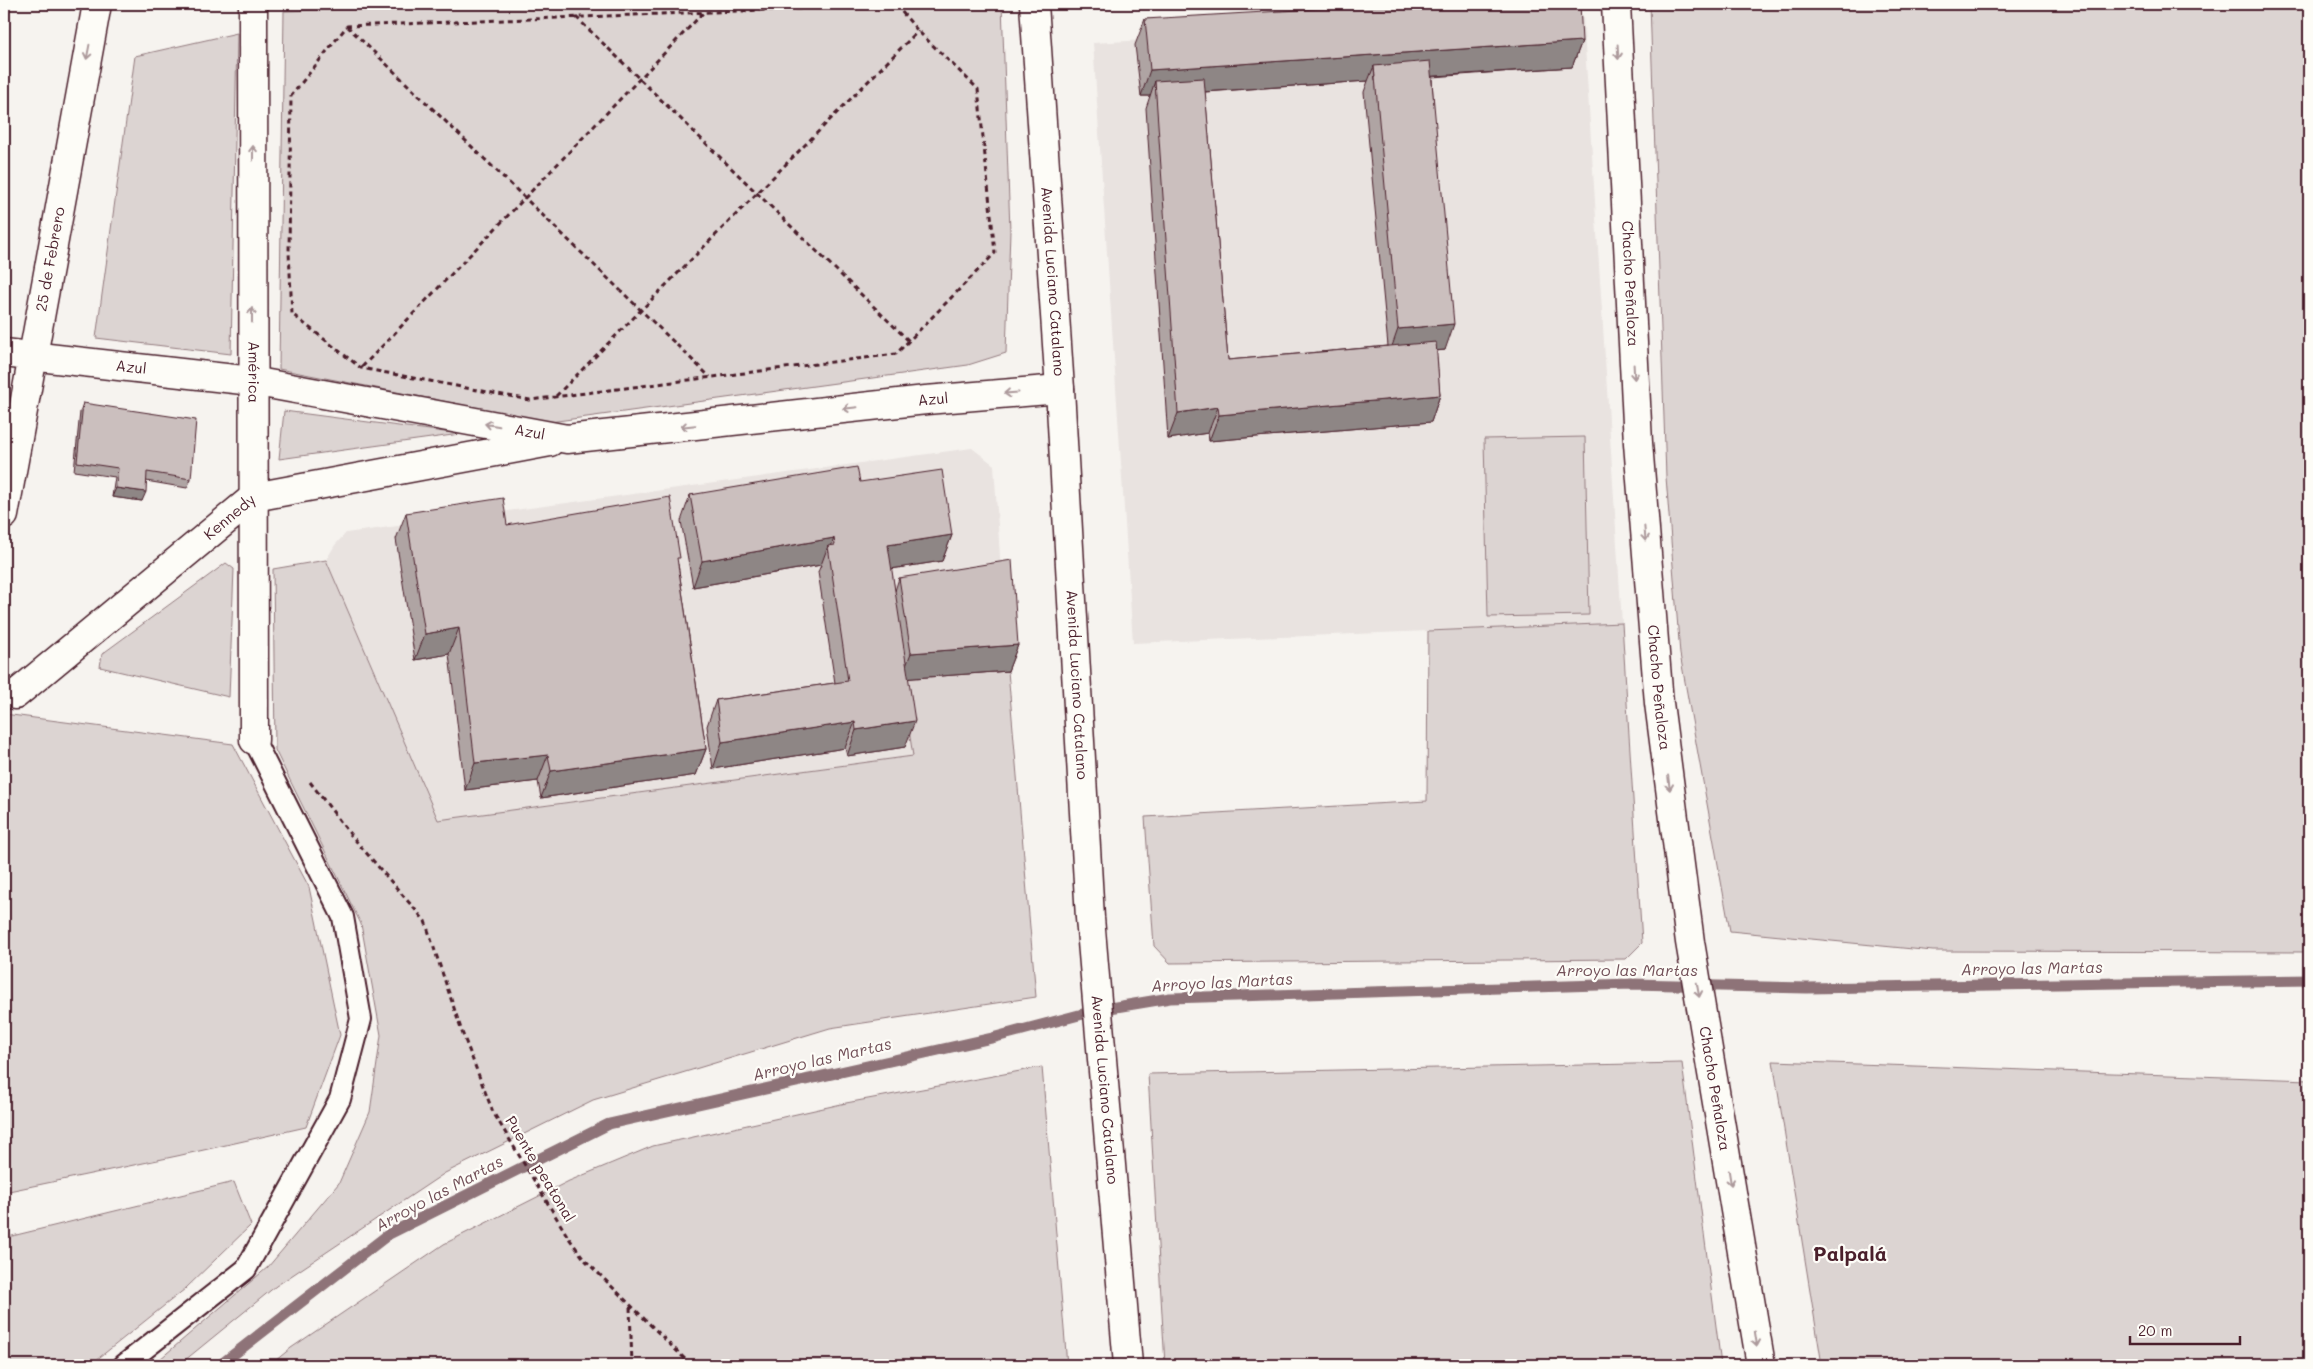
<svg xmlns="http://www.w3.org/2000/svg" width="2313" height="1369" font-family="Mali,sans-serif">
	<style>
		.built { fill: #e9e3e0 }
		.green { fill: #dcd4d2; stroke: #937a7e }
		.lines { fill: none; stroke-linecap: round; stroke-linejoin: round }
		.stream { stroke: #8e7378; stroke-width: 11 }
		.lane-casing { stroke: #4a1f2b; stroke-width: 24 }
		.street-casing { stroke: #4a1f2b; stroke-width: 31 }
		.secondary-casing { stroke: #4a1f2b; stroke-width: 31 }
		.path { stroke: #4a1f2b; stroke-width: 3; stroke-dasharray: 5 4; stroke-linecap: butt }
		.lane { stroke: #fdfcf7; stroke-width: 20 }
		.street { stroke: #fdfcf7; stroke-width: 28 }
		.secondary { stroke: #fdfcf7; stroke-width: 28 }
		.wall { fill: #afa4a3; stroke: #4a1f2b; fill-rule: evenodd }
		.shaded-wall { fill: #8e8685; stroke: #4a1f2b }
		.building { fill: #cbbfbe; stroke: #4a1f2b }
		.oneway { stroke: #ac999b }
		.labels { text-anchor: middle; stroke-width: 4.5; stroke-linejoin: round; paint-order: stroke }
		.street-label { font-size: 15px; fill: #4a1f2b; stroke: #fdfcf7 }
		.water-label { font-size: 16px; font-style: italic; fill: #725058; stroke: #fdfcf7 }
		.district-label { font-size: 20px; font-weight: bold; fill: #4a1f2b; stroke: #fdfcf7 }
	</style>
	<rect width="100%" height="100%" fill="#f6f3ef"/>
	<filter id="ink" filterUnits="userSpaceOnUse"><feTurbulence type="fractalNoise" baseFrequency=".02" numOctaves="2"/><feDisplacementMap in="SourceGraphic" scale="10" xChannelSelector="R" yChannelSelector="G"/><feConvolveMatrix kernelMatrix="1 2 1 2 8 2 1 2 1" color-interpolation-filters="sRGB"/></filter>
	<g filter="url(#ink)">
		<path class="built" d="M1583,15L1622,623L1133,643L1093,43Z
			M972,448L994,465L1002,587L901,679L913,756L438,820L326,560L335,545L346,533Z"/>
		<path class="green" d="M528,4H1002L1010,231L1006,353L968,365L550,422L279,369L284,11Z
			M1650,4H2309V952L1933,951L1730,931L1680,654L1666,477Z
			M237,33L231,354L96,338L135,56Z
			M284,411L460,434L279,459Z
			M1585,437L1589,615L1488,617L1484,439Z
			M326,560L438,820L913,756L901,679L1008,671L1036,997L830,1028L593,1100L445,1173L276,1286L179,1365H153L268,1267L339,1183L370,1112L381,1035L361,924L275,750L273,569Z
			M226,563L234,569L229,697L100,667L102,654Z
			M1622,623L1642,943L1626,959L1170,963L1154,946L1145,817L1427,801L1428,631Z
			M4,714L233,744L309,887L340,1035L306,1127L177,1156L4,1192Z
			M1773,1061L2309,1080V1365H1822Z
			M1682,1063L1721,1365H1165L1148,1074Z
			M1042,1067L1067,1365H270L291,1348L444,1244L569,1181L653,1146L846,1103Z
			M234,1182L251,1225L185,1289L90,1365H4V1238Z"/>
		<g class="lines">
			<path class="stream" d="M220,1365L389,1234L609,1124L992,1038L1098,1010L1170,998L1631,984L1807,988L2309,980"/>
			<defs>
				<path id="lane" d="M124,1365L246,1269L340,1099L361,1019L343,917L254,740"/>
				<g id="street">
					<path id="s1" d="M253,4L254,740"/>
					<path id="s2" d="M1616,4L1638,443L1659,703L1690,942L1761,1365"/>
					<path id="s3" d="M4,353L252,381L567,439L926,400L1060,389"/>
					<path id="s4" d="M4,515L97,4"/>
					<path id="s5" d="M4,693L15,695L254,497L550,442"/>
				</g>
				<g id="secondary">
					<path id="s6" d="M1034,4L1060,389L1090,918L1128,1365"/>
				</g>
			</defs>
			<use href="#lane" class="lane-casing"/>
			<use href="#street" class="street-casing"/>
			<use href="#secondary" class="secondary-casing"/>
			<path class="path" d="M896,5L918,31L978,89L995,253L896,354L530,400L361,368L292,314L289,252L291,96L347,26Z
				M576,17L909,341
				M347,26L710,377
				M362,367L704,12
				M556,396L918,31
				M310,782L350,834L425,921L462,1032L493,1112L568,1237L585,1260L691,1365
				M630,1307L632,1365"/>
			<use href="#lane" class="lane"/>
			<use href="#street" class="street"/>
			<use href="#secondary" class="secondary"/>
		</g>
		<path class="wall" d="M1145,19L1582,41L1572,67L1432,77L1445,350L1436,351L1440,395L1431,422L1209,441L1208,433L1168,439L1146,108L1150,96H1141L1135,45ZM1368,81L1364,92L1388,346L1228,360L1205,92Z
			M83,403L191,479L187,488L146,481L142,501L112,497L115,477L74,471L80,412Z
			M860,482L952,535L942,561L891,569L895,591L899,578L1018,645L1008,671L908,678L905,747L847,756L845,748L713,769L707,726L716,700L835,683L818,572L821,565L693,587L681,521L690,495Z
			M406,513L507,525L678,564L706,749L696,775L541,798L538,781L465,790L449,654L415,660L396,539Z"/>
		<path class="shaded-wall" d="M1582,41L1572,67L1375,80L1374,66L1368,81L1156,95L1155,81L1150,96H1141L1150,70Z
			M1454,324L1445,350L1389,355L1398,329Z
			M1440,395L1431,422L1209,441L1219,415Z
			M1218,407L1208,433L1168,439L1178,413Z
			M116,488L146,492L142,501L112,497Z
			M952,535L942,561L878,571L888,545Z
			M834,538L829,553L828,546L821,565L693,587L702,561Z
			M459,628L449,654L415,660L425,634Z
			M1018,645L1008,671L901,679L911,653Z
			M915,721L905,747L847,756L856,730Z
			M855,722L845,748L713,769L722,742Z
			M706,749L696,775L541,798L551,771Z
			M548,755L538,781L465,790L475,763Z"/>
		<path class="building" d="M1402,4H1580L1582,41L1150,70L1145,19Z
			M1430,61L1454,324L1398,329L1374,66Z
			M1204,78L1228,360L1436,342L1440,395L1219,415L1218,407L1178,413L1155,81Z
			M83,403L196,420L191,479L147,472L146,492L116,488L118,468L77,462Z
			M857,467L860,482L942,470L952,535L888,545L915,721L856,730L855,722L722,742L716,700L848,681L828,546L835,545L834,538L702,561L690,495Z
			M670,497L680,558H677L706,749L551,771L548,755L475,763L459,628L425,634L406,513L503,498L507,525Z
			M1012,560L1018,645L911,653L899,578Z"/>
		<defs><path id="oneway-shaft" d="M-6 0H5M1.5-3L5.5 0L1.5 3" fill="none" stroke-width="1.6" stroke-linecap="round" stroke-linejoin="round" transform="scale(1.25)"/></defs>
		<g class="oneway">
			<use href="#oneway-shaft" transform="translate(88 52) rotate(101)"/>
			<use href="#oneway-shaft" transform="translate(1618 52) rotate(87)"/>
			<use href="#oneway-shaft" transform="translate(253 153) rotate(-90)"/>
			<use href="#oneway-shaft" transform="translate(252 315) rotate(-90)"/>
			<use href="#oneway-shaft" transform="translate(1634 372) rotate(87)"/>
			<use href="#oneway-shaft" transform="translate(1011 393) rotate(176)"/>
			<use href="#oneway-shaft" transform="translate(850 408) rotate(174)"/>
			<use href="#oneway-shaft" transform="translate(492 425) rotate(-170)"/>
			<use href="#oneway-shaft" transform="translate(688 426) rotate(174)"/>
			<use href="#oneway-shaft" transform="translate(1645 534) rotate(85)"/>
			<use href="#oneway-shaft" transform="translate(1669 783) rotate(83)"/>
			<use href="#oneway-shaft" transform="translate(1698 990) rotate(80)"/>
			<use href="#oneway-shaft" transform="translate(1730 1178) rotate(81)"/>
			<use href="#oneway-shaft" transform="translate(1756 1339) rotate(81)"/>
		</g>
	</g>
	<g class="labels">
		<g class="street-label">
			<text dy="5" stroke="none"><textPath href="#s4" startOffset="260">25 de Febrero</textPath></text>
			<text dy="5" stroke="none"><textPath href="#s6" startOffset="278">Avenida Luciano Catalano</textPath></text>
			<text dy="5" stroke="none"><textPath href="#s2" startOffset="280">Chacho Peñaloza</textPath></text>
			<text dy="5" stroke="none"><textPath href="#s3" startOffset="128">Azul</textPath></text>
			<text dy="5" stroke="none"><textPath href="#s1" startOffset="368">América</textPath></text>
			<text dy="5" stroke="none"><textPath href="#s3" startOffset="938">Azul</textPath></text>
			<text dy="5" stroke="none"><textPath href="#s3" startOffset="532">Azul</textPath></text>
			<text dy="5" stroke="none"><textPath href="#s5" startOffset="290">Kennedy</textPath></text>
			<text dy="5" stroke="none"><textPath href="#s6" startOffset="682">Avenida Luciano Catalano</textPath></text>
			<text dy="5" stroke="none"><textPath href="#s2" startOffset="685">Chacho Peñaloza</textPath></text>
			<text dy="5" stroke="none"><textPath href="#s6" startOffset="1088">Avenida Luciano Catalano</textPath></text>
			<text dy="5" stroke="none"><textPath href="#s2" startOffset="1090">Chacho Peñaloza</textPath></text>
			<text transform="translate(540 1169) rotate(59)" y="5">Puente peatonal</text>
		</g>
		<g class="water-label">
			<text transform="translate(2032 968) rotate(-1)" y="6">Arroyo las Martas</text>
			<text x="1627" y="976">Arroyo las Martas</text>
			<text transform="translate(1222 982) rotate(-3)" y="6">Arroyo las Martas</text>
			<text transform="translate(822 1059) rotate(-13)" y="6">Arroyo las Martas</text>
			<text transform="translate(439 1193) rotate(-28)" y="6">Arroyo las Martas</text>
		</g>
		<g class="district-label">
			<text x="1850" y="1261">Palpalá</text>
		</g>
	</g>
	<rect width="2313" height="1369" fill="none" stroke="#fdfcf7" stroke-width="20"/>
	<rect x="10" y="10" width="2293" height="1349" fill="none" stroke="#4a1f2b" stroke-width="2" filter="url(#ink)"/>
	<path d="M2130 1336v8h110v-8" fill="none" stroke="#4a1f2b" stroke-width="2.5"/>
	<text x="2138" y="1336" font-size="15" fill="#4a1f2b" stroke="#fdfcf7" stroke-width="4" paint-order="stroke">20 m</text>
</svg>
